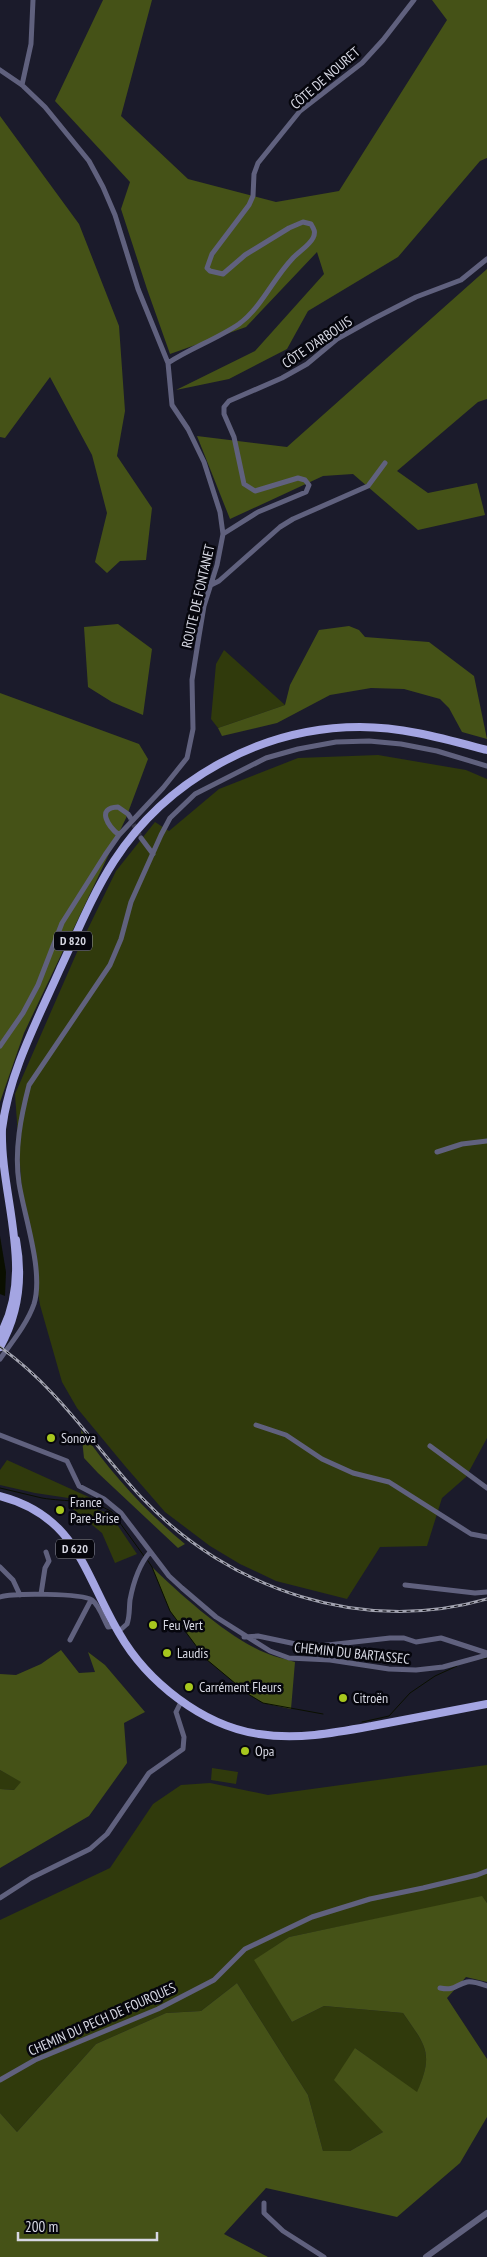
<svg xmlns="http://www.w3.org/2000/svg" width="487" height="2257" font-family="'PT Sans Narrow',sans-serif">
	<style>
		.green { fill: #303a0c }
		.forest { fill: #455217 }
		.water { fill: #0a0f00 }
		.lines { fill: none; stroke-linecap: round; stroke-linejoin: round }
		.stream { stroke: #0a0f00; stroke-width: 1 }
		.minor-tunnel { stroke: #373747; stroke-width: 5; stroke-dasharray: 5 2.5; stroke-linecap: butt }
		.minor { stroke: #60617e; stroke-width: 5 }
		.tertiary { stroke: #60617e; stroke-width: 6 }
		.primary { stroke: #a4a5e2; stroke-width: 8 }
		.rail-casing { stroke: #a1a2af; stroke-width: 3 }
		.rail { stroke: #06060d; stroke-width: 1; stroke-dasharray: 4; stroke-linecap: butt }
		.poi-dot { fill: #a7c71e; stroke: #06060d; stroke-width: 2 }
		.labels { text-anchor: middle; stroke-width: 5; stroke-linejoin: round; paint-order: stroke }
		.shield { fill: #06060d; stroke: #9899a3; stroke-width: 1 }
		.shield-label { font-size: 12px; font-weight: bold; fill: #d7d8e3 }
		.street-label { font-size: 14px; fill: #d7d8e3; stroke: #06060d }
		.poi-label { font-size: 14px; fill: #d7d8e3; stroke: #06060d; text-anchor: start }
	</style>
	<rect width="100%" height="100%" fill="#1b1b2b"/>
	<path class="green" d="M224,650L285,705L218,728L211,719L216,664Z
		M378,755L466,770L487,779V1438L466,1477L442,1498L427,1546L380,1547L347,1599L276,1581L240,1564L210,1546L165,1512L125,1466L77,1408L62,1382L40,1305L22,1193L15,1094L81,943L116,871L155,822L169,831L219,789L298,758Z
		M7,1460L102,1503L35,1493L0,1485V1470Z
		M68,1505L88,1506L110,1514L137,1554L115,1563L102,1533Z
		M487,1765V1903L482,1897L289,1937L255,1960L292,2022L324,2006L403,2013C426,2046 434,2053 417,2093L355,2048L383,2132L350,2151H323L308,2095L237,1983L201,2011L166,2013L96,2044L17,2132L0,2113V1920L110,1868L153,1804L181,1785L210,1783L268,1795Z
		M212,1768L238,1772L236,1784L211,1780Z
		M0,1770L22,1782L14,1790L0,1789Z"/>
	<path class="forest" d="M103,0H152L121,116L188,179L276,202L339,191L447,20L432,0H487V158L480,161L398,257L308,311L287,349L229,379L176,390L255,351L324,274L317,252L246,327L170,354L147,289L121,209L130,182L55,101Z
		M0,116L79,224L119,326L125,411L117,456L152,508L146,560L120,561L107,573L95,562L107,513L92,455L50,377L5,438L0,437Z
		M487,269V399L478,402L397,471L428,493L477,483L485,515L418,530L353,474L323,476L230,519L197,436L287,447Z
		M118,624L152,649L143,715L112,702L88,687L84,627Z
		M349,626L359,630L365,637L429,642L474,676L487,739L462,732L449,708L440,699L404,689L371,688L330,695L277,723L222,736L218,728L285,705L290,685L319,630Z
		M0,693L139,744L148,759L126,818L24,1033L0,1102Z
		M81,1430C111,1473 145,1511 185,1544L178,1548L98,1473L84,1458Z
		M152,1567C180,1594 220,1630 255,1648C268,1655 281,1658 295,1662L291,1709L263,1703L248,1694L206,1659L170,1611Z
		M61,1650L79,1673L95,1672L88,1652L105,1665L145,1712L124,1723L127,1763L89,1816L0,1868V1789L14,1790L21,1782L0,1770V1674L16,1675L41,1664Z
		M482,1896L487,1903V1982L466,1977L447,1998L487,2059V2117L460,2163L397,2217L266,2188L224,2234L268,2257H0V2113L17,2132L96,2044L166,2013L201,2011L237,1983L308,2095L323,2151H350L383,2132L334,2080L355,2048L417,2092C434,2053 426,2046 403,2013L324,2006L292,2022L254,1960L289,1937Z"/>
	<path class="water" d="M0,1236L6,1272L5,1296L0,1294Z"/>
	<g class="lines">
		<path class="stream" d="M0,1488C14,1491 28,1495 42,1498C65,1502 92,1499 112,1512L144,1556
			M148,1561L152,1567L170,1611L206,1659L248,1694L263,1703L323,1714
			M480,1659L487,1658
			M362,1722L389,1716L410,1693L435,1676L457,1666"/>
		<path class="minor-tunnel" d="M130,818L141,838"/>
		<path class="minor" d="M0,70L22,85L45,107L89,161L103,187L115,215L138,289L168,363L172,405L188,429L204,462L220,512L223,534L217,565L204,606L199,636L192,680L193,729L187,758L163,788L119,835L105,855L62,923L38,985L23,1013L0,1046
			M22,85L31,44L33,0
			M168,363C191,348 217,339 239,324C261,308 273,279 292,259C298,252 309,246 313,238C316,232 314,229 311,224L303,222L289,228L245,255L223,274L210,271L207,268L212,254L249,205L253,196L254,174L258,163L300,111L362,63L383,40L414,0
			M223,534L258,512L306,492L309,485L305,480L298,478L255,491L244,484L234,437L224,414V407L229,401L282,378L307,364L337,339L373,319L416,297L461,280L487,259
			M211,585L219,581L280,527L293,519L368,486L385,463
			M119,835C109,827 95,808 118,807L128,814L130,817
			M141,838L153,854
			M437,1152L462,1144L487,1141
			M0,1359C12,1342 27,1324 34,1304C44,1271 24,1216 19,1183C14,1150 21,1116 29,1085L110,965L121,939L131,902L161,835L170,818L195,794L266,758L298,749L336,742L369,741L401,744L437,751L487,766
			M256,1425L286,1435L322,1459L353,1473L389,1482L471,1534L487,1537
			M0,1435L67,1461L79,1486L104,1499L121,1513L169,1576L182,1588L216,1617L270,1651L289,1658L330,1660L389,1669L416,1670L443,1667L487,1655
			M430,1446L487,1488
			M0,1567L13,1580L20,1595
			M405,1585L475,1593L487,1592
			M41,1594L45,1568L49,1561L46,1552
			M0,1597C12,1593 82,1593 92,1600C99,1605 104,1620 108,1627L115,1626
			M118,1632L127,1624C130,1616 129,1608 130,1600C133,1584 139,1565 150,1552
			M244,1637L258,1636L310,1647L390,1638H404L416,1642L441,1638L487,1653
			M70,1640L91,1600
			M0,1898L31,1878L90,1849L107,1834L149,1773L183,1749L184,1737L176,1712L182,1700
			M440,1988C455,1991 455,1985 467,1982C473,1981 481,1984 487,1986
			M0,2080L35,2060L158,2009L214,1980L245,1949L312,1917L370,1899L423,1888L477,1875L487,1871
			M264,2203V2213L283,2231L324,2257"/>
		<path class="tertiary" d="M426,2257L487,2213"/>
		<path class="primary" d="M0,1335C36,1271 0,1197 2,1129C9,1073 37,1021 60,969C77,933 92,895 114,861C167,779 262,727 360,727C404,727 445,739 487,750
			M0,1347C19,1313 23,1278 16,1240
			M0,1496C77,1516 84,1574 119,1633C147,1682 203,1726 259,1734C297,1740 334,1733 372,1726C410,1719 449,1711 487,1704"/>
		<defs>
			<path id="rail" d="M0,1347C60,1390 93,1445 142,1498C229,1590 363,1635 487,1599"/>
		</defs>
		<use href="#rail" class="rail-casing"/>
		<use href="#rail" class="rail"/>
	</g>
	<g class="poi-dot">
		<circle cx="51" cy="1438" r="5"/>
		<circle cx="60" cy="1510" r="5"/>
		<circle cx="153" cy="1625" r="5"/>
		<circle cx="167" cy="1653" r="5"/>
		<circle cx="189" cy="1687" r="5"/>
		<circle cx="343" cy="1698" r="5"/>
		<circle cx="245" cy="1751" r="5"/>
	</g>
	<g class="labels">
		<g class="shield">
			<rect x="54" y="931.5" width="38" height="19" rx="4"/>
			<rect x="56" y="1539.5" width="38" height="19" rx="4"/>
		</g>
		<g class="shield-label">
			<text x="73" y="945">D 820</text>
			<text x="75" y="1553">D 620</text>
		</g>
		<g class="street-label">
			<text transform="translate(325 78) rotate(-41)" y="5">CÔTE DE NOURET</text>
			<text transform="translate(317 342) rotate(-34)" y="5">CÔTE D'ARBOUIS</text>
			<text transform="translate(198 596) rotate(-77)" y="5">ROUTE DE FONTANET</text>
			<text transform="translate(352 1653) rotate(6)" y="5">CHEMIN DU BARTASSEC</text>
			<text transform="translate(102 2019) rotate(-24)" y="5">CHEMIN DU PECH DE FOURQUES</text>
		</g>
		<g class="poi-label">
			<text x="61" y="1443">Sonova</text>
			<text x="70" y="1507">France<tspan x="70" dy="16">Pare-Brise</tspan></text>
			<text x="163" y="1630">Feu Vert</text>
			<text x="177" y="1658">Laudis</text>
			<text x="199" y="1692">Carrément Fleurs</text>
			<text x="353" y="1703">Citroën</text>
			<text x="255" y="1756">Opa</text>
		</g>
	</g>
	<path d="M18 2232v8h139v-8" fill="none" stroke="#d7d8e3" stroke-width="2.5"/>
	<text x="25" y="2232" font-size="15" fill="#d7d8e3" stroke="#06060d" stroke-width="4" paint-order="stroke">200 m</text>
</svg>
